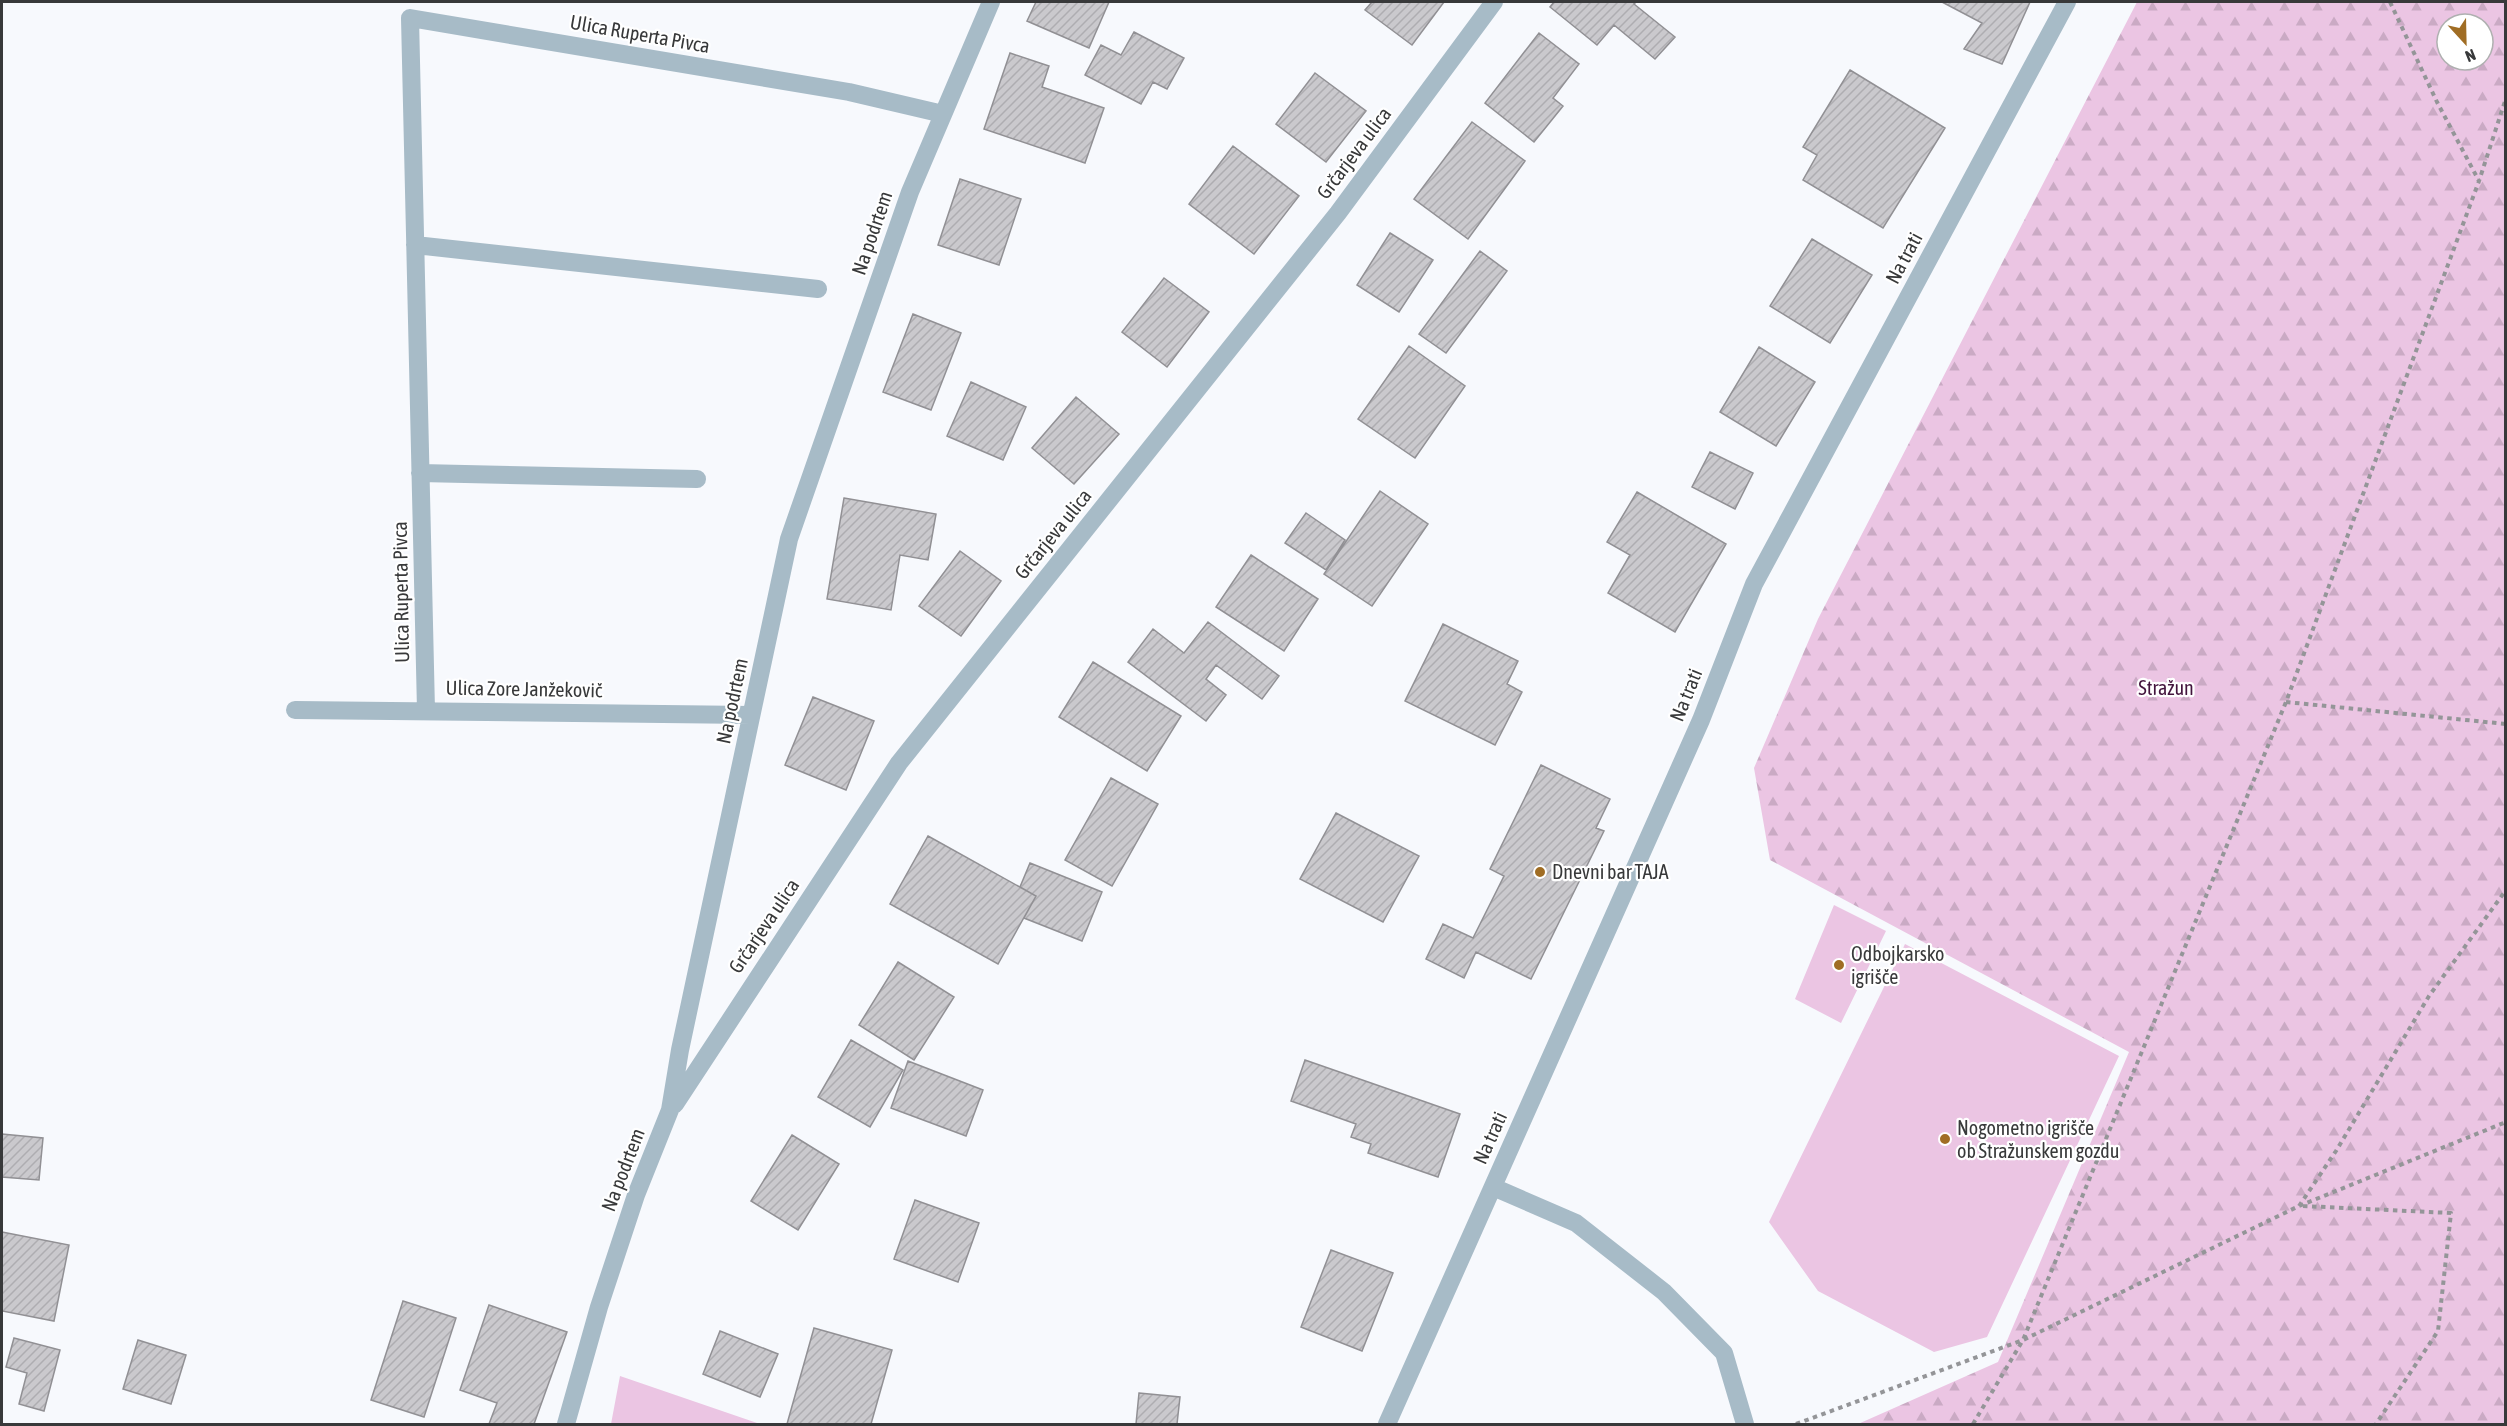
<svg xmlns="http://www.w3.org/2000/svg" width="2507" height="1426" font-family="'Asap Condensed',sans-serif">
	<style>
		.forest { fill: url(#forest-firs); fill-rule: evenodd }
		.green { fill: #ebc5e3 }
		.building { fill: url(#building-hatch); stroke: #919094; stroke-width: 1.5 }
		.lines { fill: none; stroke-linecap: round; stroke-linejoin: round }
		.path { stroke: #949598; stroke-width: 4; stroke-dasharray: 4.5 4.5; stroke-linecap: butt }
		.street { stroke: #a7bbc7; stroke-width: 18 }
		.poi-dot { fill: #a06d24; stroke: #fff; stroke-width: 2 }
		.labels { text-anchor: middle; stroke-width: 4.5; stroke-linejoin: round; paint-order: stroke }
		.street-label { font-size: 20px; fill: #38393a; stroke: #fff }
		.park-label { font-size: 20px; fill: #43143d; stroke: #fff }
		.poi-label { font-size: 20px; fill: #38393a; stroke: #fff; text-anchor: start }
	</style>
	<defs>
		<pattern id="forest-firs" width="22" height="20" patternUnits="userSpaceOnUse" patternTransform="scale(1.5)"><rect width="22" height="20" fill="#ebc5e3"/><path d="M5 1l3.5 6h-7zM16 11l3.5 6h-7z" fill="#caaac4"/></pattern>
		<pattern id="building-hatch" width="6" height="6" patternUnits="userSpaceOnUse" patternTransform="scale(1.5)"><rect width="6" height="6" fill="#cac9cd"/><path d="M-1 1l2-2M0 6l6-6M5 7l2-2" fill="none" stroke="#aeadb1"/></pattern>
	</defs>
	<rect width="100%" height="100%" fill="#f7f9fd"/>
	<path class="forest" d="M2137,2H2505V1424H1858L1998,1362L2129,1052L1770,860L1754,768L1818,619ZM2447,24H2483V60H2447Z"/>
	<path class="green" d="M1834,905L1886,931L1841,1023L1795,999Z
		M1905,944L2119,1056L1987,1337L1934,1352L1818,1291L1769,1222Z
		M620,1376L760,1424H611Z"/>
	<path class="building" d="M1036,2H1109L1089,48L1027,21Z
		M1372,2H1444L1412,45L1365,10Z
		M1554,2H1636L1634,4L1675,37L1655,59L1614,25L1597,45L1550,7Z
		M1942,2H2030L2002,64L1964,49L1982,23Z
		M1134,32L1184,58L1167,89L1153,82L1141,104L1085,75L1101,45L1121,55Z
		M1539,33L1579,64L1553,98L1563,106L1534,142L1485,103Z
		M1010,53L1049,66L1042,87L1104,108L1085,163L984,129Z
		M1850,70L1945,128L1883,228L1803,180L1817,155L1803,147Z
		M1315,73L1366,111L1326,162L1276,124Z
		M1472,122L1525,161L1468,239L1414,199Z
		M1233,146L1299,196L1254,254L1189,204Z
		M960,179L1021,199L999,265L938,245Z
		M1390,233L1433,260L1399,312L1357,285Z
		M1812,239L1872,275L1830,343L1770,306Z
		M1480,251L1507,271L1446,353L1419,334Z
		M1164,278L1209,312L1167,367L1122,332Z
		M913,314L961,333L931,410L883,392Z
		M1409,346L1465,386L1415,458L1358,419Z
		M1759,347L1815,382L1776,446L1720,412Z
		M971,382L1026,407L1003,460L947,436Z
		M1076,397L1119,434L1074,484L1032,448Z
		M1710,452L1753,473L1735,509L1692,487Z
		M1380,491L1428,524L1372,606L1324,574Z
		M1637,492L1726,544L1675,632L1608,593L1630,555L1607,542Z
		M844,498L936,514L928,560L900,555L891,610L827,599Z
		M1306,513L1345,540L1326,570L1285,543Z
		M960,551L1001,581L961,636L919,606Z
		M1251,555L1318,599L1284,651L1216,607Z
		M1208,622L1279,676L1262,699L1216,665L1206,679L1226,695L1206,721L1128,662L1153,629L1184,653Z
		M1443,624L1518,661L1507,684L1522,692L1495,745L1405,701Z
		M1093,662L1181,716L1147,771L1059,717Z
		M813,697L874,721L846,790L785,765Z
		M1541,765L1610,799L1596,828L1604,831L1531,979L1476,952L1464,978L1426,959L1443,924L1473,938L1504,876L1490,869Z
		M1111,778L1158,804L1112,886L1065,860Z
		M1336,813L1419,856L1383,922L1300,879Z
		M928,836L1036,896L998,964L890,904Z
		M1030,863L1102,892L1082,941L1024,918L1036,896L1020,887Z
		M898,962L954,997L914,1060L859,1025Z
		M851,1040L903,1070L870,1127L818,1097Z
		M1305,1060L1460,1114L1438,1177L1368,1153L1371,1144L1351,1137L1356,1124L1291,1101Z
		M908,1061L983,1090L966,1136L891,1108Z
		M2,1134L43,1138L39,1180L2,1177Z
		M792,1135L839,1164L798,1230L751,1201Z
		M915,1200L979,1223L958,1282L894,1259Z
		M2,1232L69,1245L54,1321L2,1311Z
		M1331,1250L1393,1273L1362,1351L1301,1327Z
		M403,1301L456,1318L424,1417L371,1400Z
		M489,1305L567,1332L534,1424H489L497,1403L460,1390Z
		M814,1328L892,1350L871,1424H787Z
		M720,1331L778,1354L760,1397L703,1374Z
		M14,1338L60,1350L44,1411L19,1404L27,1373L6,1367Z
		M138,1340L186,1355L171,1404L123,1389Z
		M1139,1393L1180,1397L1177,1424H1136Z"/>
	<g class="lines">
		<path class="path" d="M2390,2L2437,102L2479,181
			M2286,702L2506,724
			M2299,1206L2336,1151L2429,996L2506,890
			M2303,1206L2451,1213L2438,1331L2376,1424
			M1796,1424L2023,1340L2299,1206L2506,1122
			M1973,1424L2023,1340L2286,702L2479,181L2506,98"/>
		<path class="street" d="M415,245L818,289
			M420,473L697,479
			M295,710L751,715
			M426,710L410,18L849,92L943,114
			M675,1104L899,763L1338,213L1494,2
			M1493,1187L1576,1223L1664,1292L1724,1353L1745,1424
			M566,1424L599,1307L636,1195L670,1110L680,1050L789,539L910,192L991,2
			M1387,1424L1701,720L1754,584L2067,2"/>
	</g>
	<g class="poi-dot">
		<circle cx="1540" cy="872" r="6"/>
		<circle cx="1839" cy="965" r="6"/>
		<circle cx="1945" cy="1139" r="6"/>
	</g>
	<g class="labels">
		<g class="street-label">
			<text transform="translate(640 34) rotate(10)" y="7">Ulica Ruperta Pivca</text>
			<text transform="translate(1354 153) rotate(-53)" y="7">Grčarjeva ulica</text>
			<text transform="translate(872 233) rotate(-71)" y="7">Na podrtem</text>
			<text transform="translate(1904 258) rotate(-62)" y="7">Na trati</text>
			<text transform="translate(1053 534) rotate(-51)" y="7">Grčarjeva ulica</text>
			<text transform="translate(401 592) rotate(-91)" y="7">Ulica Ruperta Pivca</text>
			<text transform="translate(524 689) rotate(1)" y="7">Ulica Zore Janžekovič</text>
			<text transform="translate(1686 695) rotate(-68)" y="7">Na trati</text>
			<text transform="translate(732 701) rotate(-78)" y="7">Na podrtem</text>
			<text transform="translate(764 926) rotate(-56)" y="7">Grčarjeva ulica</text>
			<text transform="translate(1490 1138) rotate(-66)" y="7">Na trati</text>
			<text transform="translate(623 1170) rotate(-69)" y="7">Na podrtem</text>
		</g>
		<g class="park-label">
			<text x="2166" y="695">Stražun</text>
		</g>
		<g class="poi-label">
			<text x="1552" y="879">Dnevni bar TAJA</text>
			<text x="1851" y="961">Odbojkarsko<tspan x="1851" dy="23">igrišče</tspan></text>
			<text x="1957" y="1135">Nogometno igrišče<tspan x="1957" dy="23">ob Stražunskem gozdu</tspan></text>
		</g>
	</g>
	<rect width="2507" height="1426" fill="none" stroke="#38393a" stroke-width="6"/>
	<g transform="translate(2465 42) rotate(158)"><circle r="28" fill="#ffffff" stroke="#afb0b0" stroke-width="1.5"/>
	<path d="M0-4.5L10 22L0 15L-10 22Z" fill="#a06d24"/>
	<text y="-9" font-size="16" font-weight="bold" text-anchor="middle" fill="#38393a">N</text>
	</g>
</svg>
